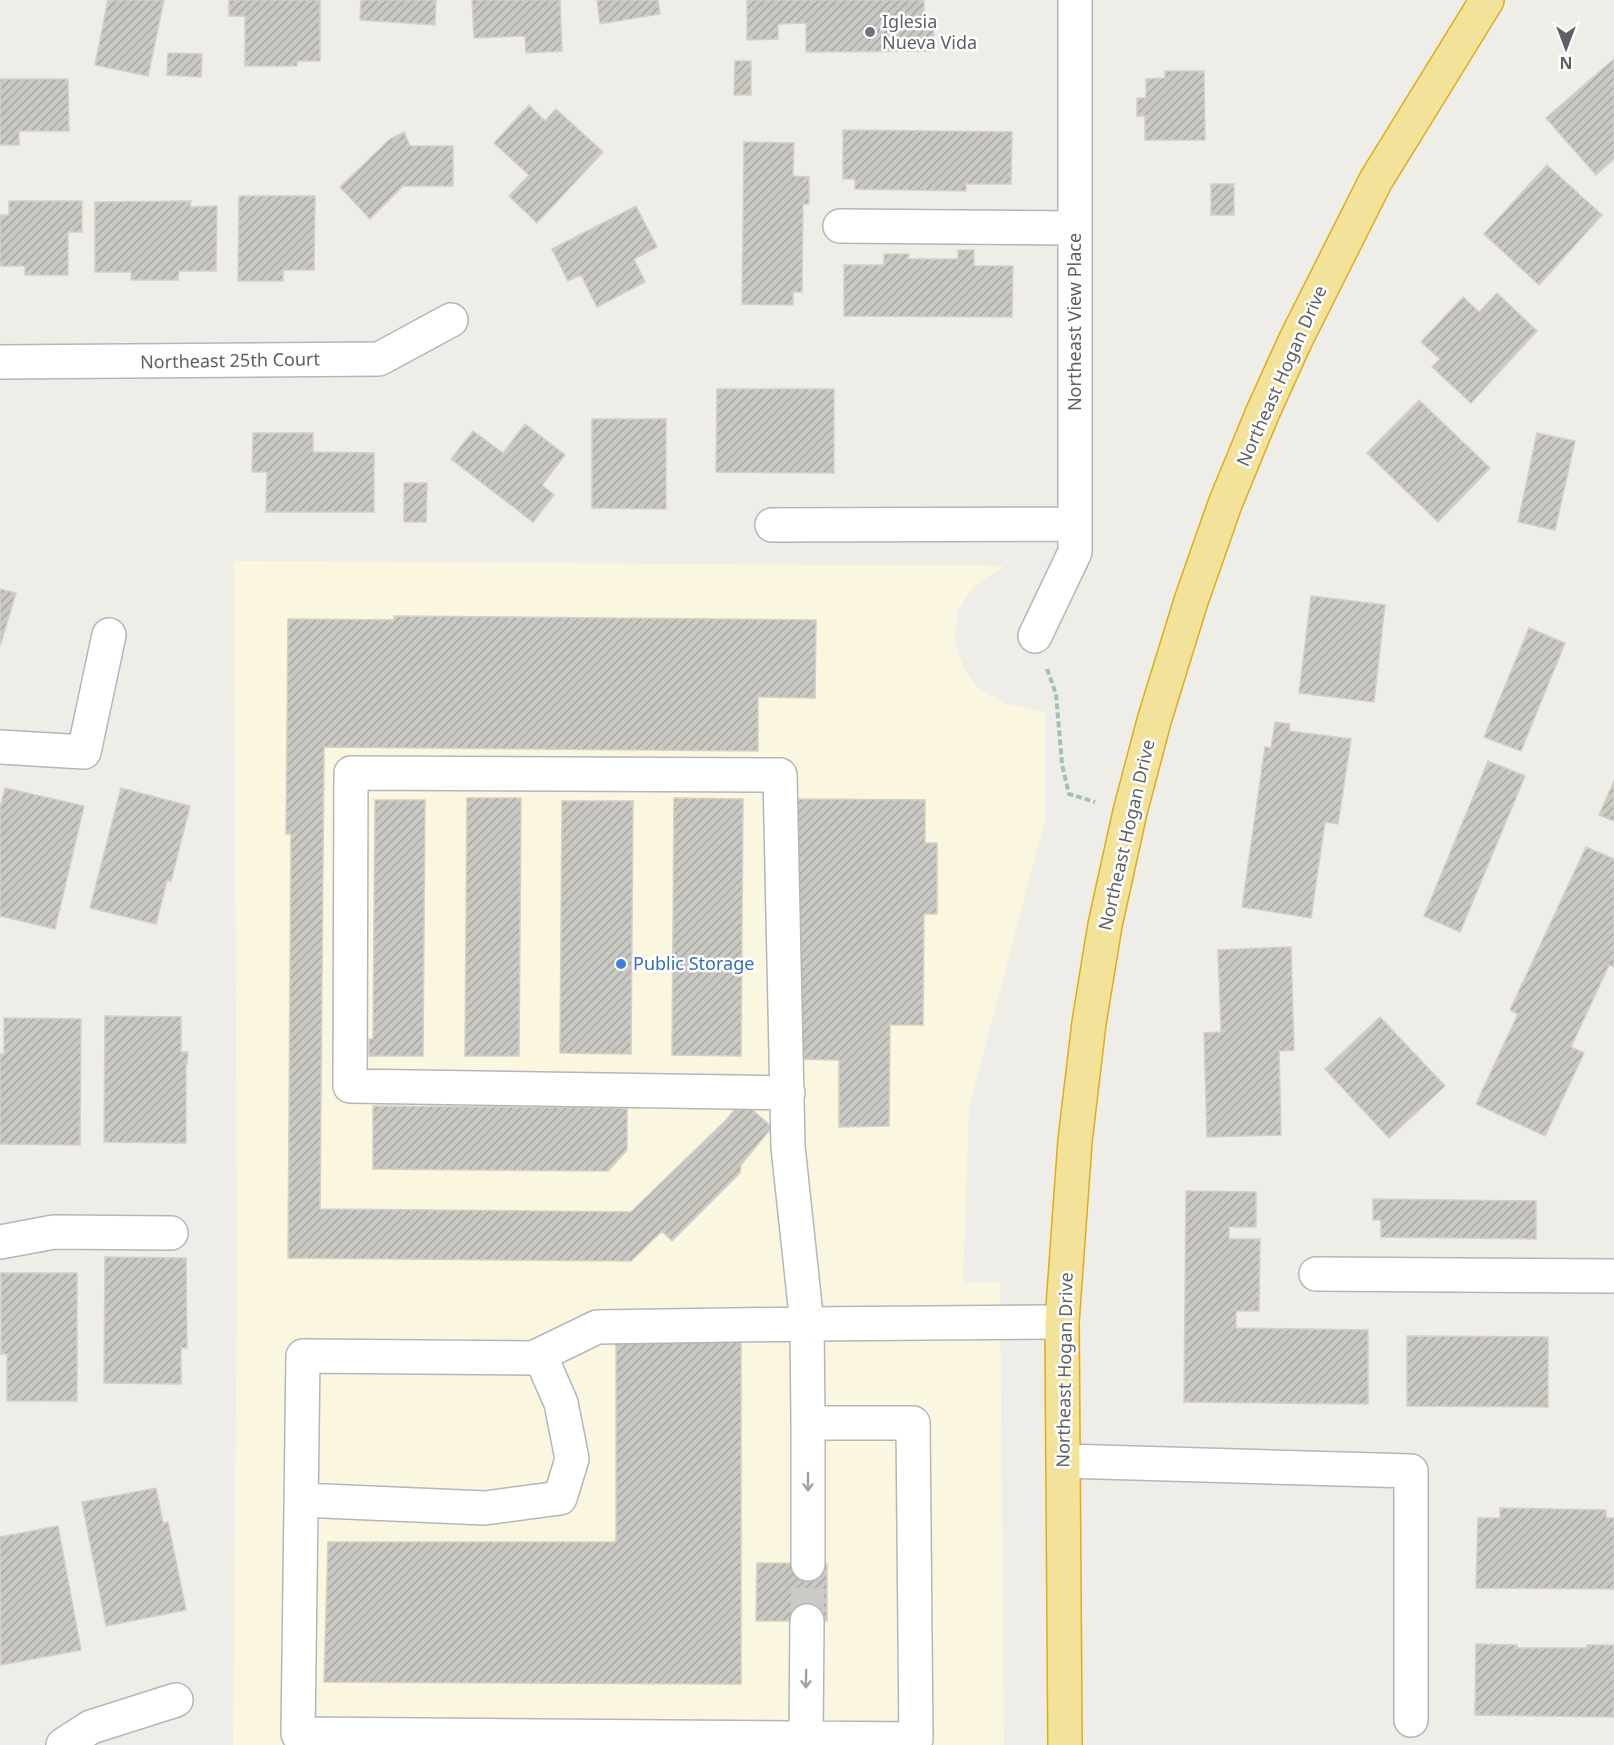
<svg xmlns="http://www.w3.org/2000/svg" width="1614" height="1745" font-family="'Noto Sans',sans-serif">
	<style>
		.commercial { fill: #fbf6e0 }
		.building { fill: url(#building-hatch); stroke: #d3d0c5; stroke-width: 1.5 }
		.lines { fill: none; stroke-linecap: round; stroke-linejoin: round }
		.minor-tunnel { stroke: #cbcac6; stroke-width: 33; stroke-dasharray: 33 16; stroke-linecap: butt }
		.minor-casing { stroke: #b4b6ba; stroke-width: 36 }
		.highway-casing { stroke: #dead17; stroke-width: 36 }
		.path { stroke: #9fc4ac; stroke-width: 4; stroke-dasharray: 6 3; stroke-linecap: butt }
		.minor { stroke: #fff; stroke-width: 33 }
		.highway { stroke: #f3e29a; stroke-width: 33 }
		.oneway { stroke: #9ea0a3 }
		.worship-dot { fill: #6b7280; stroke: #fff; stroke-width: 2 }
		.shop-dot { fill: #3f7fe0; stroke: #fff; stroke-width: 2 }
		.labels { text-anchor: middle; stroke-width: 5; stroke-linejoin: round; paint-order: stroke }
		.worship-label { font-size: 18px; fill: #5b616d; stroke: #fff; text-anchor: start }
		.street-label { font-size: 18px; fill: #5e6165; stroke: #fff }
		.shop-label { font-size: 18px; fill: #366cbe; stroke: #fff; text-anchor: start }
	</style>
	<defs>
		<pattern id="building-hatch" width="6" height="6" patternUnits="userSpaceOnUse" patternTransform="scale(1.5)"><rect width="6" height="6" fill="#cac8c3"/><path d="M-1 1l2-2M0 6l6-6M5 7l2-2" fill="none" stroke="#a7a6a2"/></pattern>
	</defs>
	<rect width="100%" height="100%" fill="#efede7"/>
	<path class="commercial" d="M234,561L1004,566L974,586L958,611L954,639L963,666L977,687L1005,704L1045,712V819L969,1108L963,1283H1000L1004,1745H233L237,1279Z"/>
	<path class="building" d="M108,0H164L148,76L95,65Z
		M229,0H320V61H297V66H245V16H229Z
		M361,0H436L435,25L360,20Z
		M472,0H560L562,51L526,53L525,36L474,38Z
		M597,0H658L660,14L600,24Z
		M747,0H924V22H933L934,51L806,52V23L778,24V39L747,40Z
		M168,53L202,54L201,77L167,75Z
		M1614,59V159L1596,175L1546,118Z
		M735,61H751V95H734Z
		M1165,71H1204L1205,140H1145V116H1137V98H1146V79L1165,78Z
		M0,79H68L69,131H19V145H0Z
		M529,105L545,121L556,109L603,152L537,223L509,196L529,175L494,143Z
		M843,130L1012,132L1011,184H966V191L855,189V179H843Z
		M404,132L410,146H453V186H403L370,219L340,187L390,139Z
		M744,142L794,143L793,176L809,177V204H803L802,292H793V305L742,304Z
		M1547,165L1602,215L1539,285L1484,234Z
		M1211,184H1234V215H1211Z
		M239,196H315L314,270H283V281H238Z
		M9,201H82V232H68V275H25V266H0V215H9Z
		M191,201L190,207L217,206L216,271H179L178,280H131V272H95V202Z
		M636,206L657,247L634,259L645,282L597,307L581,275L568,281L552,249Z
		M958,250H974V266H1013L1012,317L844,316V265H884V254H909L908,259H958Z
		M1497,293L1537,331L1471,403L1432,367L1440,359L1421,342L1463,297L1479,312Z
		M717,389H834V473L716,472Z
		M1419,400L1490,468L1438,522L1367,453Z
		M592,419H666V509L592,508Z
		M525,424L565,455L542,485L554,495L533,522L451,459L473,431L503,453Z
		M253,433H313V452L374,453V512H266L267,472H252Z
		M1537,433L1575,441L1555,530L1518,522Z
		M404,483H427L426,522H404Z
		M0,589L16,593L0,646Z
		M1311,596L1385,605L1374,702L1299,693Z
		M394,616L816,620L815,698L758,697V751L324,747L320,1209L631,1212L725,1121L742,1101L772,1127L741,1165L740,1173L672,1241L662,1231L631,1261L288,1258L291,834H286L288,619L394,620Z
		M1529,628L1565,643L1521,751L1484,737Z
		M1275,722L1290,724L1289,731L1351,739L1338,824L1325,822L1311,918L1242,907L1265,747L1271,748Z
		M1488,761L1525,776L1460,932L1424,916Z
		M1614,781V821L1599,815Z
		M5,788L84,806L55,929L0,916V808Z
		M121,788L190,806L171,881L167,880L156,924L90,908Z
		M467,798H521L519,1056H465Z
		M674,798L743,799L741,1056L672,1055Z
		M795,799L925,800V843H937V914H924L923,1025H890L889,1126L839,1127V1060L793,1059Z
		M375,800H425L423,1056H369V1039H373Z
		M562,801H633L631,1054L560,1053Z
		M1586,847L1614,859V967L1609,965L1571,1047L1584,1053L1545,1136L1476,1104L1518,1014L1510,1010Z
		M1291,947L1294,1050L1279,1051L1281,1135L1207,1137L1204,1033L1221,1032L1218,950Z
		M105,1016L181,1017V1052H188L187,1064H186V1143L104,1142Z
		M1380,1017L1445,1086L1389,1138L1325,1069Z
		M4,1018L81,1019L80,1145L0,1144V1054H4Z
		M373,1106L627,1108V1150L608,1171L373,1169Z
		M1186,1191L1256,1192V1227H1229V1239H1260L1259,1311H1236V1328L1368,1330V1404L1184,1402Z
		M1373,1199L1536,1201V1239L1381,1237V1220H1373Z
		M105,1257L186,1258L187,1348H181V1384L104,1383Z
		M1,1273H77V1401H7V1354H1Z
		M1407,1336L1548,1337V1407L1407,1406Z
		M616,1342H741V1684L324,1682L328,1542H616Z
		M156,1488L163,1523L168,1522L186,1610L106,1626L82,1502Z
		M1500,1508L1606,1510V1518H1614V1589L1476,1588L1478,1518H1500Z
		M58,1526L81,1650L1,1665L0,1537Z
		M757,1563L827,1564V1621H756Z
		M1476,1644L1517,1645V1648H1587V1645H1614V1717L1475,1715Z"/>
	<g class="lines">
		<path class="minor-tunnel" d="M807,1621L808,1564"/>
		<defs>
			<path id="minor" d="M840,226L1075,228
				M0,362L379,359L451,320
				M772,525L1075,524
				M1035,636L1075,552V0
				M0,747L84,752L109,635
				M788,1093L350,1086L351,773L780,775L788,1147L807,1324L597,1327L533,1358L303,1356L298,1734L916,1739L913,1423H808L807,1324L1062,1322
				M0,1242L54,1232L171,1233
				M1316,1274L1614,1276
				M808,1423V1564
				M1064,1461L1411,1471V1720
				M301,1500L485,1508L560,1498L572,1459L561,1403L540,1355
				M806,1738L807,1621
				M63,1745L91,1727L176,1700"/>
			<path id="highway" d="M1065,1745L1062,1322L1075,1141L1089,1023L1105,925L1130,812L1154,721L1191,601L1225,504L1262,414L1296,339L1376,180L1487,0"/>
		</defs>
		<use href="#minor" class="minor-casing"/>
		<use href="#highway" class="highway-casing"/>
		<path class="path" d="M1047,669L1056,694L1062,764L1069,794L1095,802"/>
		<use href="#minor" class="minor"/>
		<use href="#highway" class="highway"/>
	</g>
	<defs><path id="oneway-shaft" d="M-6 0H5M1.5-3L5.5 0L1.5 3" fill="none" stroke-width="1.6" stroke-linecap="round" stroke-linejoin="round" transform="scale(1.5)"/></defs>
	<g class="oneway">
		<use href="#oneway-shaft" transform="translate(808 1482) rotate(90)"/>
		<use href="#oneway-shaft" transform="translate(806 1679) rotate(91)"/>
	</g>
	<circle class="worship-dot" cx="870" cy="32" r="6"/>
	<circle class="shop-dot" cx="621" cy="964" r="6"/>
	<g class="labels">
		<g class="worship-label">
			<text x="882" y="28">Iglesia<tspan x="882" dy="21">Nueva Vida</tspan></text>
		</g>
		<g class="street-label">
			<text transform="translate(1075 322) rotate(-90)" y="6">Northeast View Place</text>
			<text transform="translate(230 361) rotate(-1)" y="6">Northeast 25th Court</text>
			<text transform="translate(1282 376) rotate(-66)" y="6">Northeast Hogan Drive</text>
			<text transform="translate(1127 835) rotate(-77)" y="6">Northeast Hogan Drive</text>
			<text transform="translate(1065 1370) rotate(-89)" y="6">Northeast Hogan Drive</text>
		</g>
		<g class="shop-label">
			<text x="633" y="970">Public Storage</text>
		</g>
	</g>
	<g transform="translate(1566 48) rotate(180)" stroke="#ffffff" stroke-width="4.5" paint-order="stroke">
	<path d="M0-4.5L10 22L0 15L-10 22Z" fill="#5e6165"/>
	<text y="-9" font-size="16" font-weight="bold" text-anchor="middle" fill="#5e6165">N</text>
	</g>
</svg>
